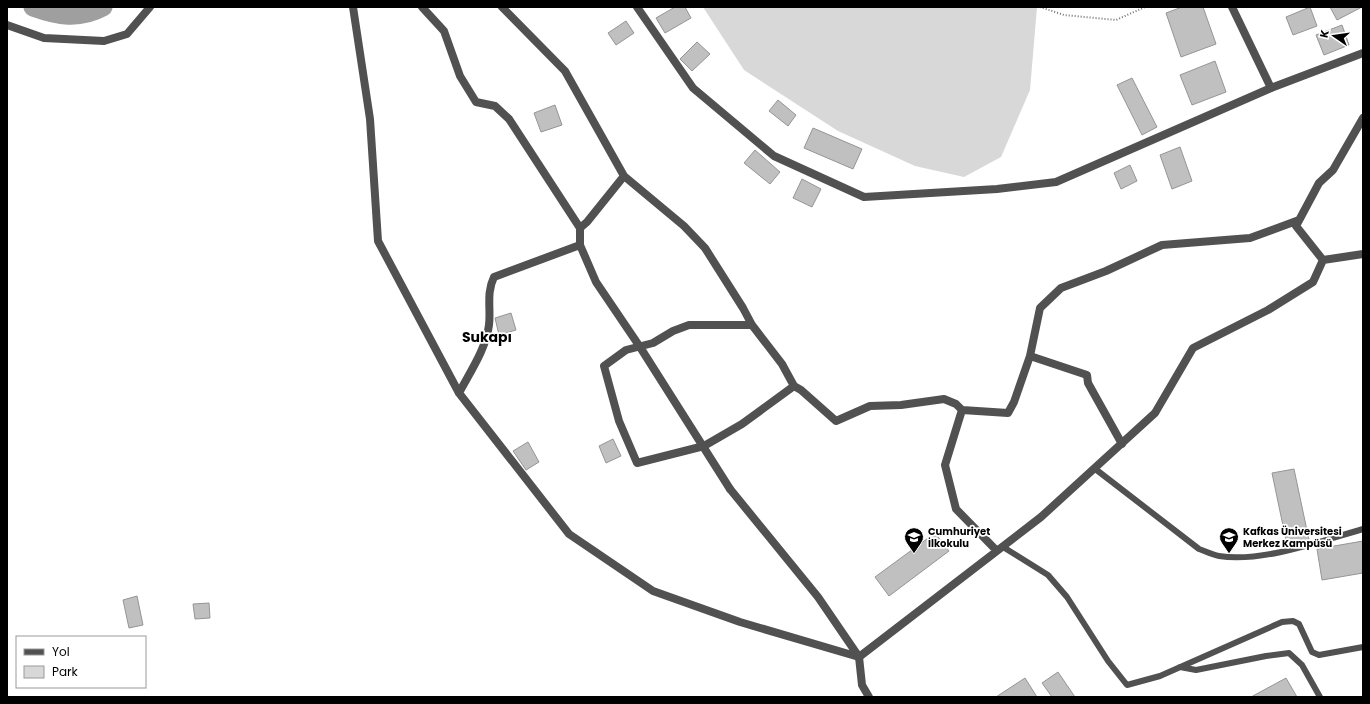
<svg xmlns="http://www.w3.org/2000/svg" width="1370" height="704" font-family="Poppins,sans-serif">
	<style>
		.green { fill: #d8d8d8 }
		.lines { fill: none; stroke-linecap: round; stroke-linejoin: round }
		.river { stroke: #9f9f9f; stroke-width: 19 }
		.building { fill: #c0c0c0; stroke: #959595 }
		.path { stroke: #737373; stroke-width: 2; stroke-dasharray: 1 2; stroke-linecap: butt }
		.service { stroke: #515151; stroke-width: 6 }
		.minor { stroke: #515151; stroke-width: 8 }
		.tertiary { stroke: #515151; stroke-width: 8 }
		.labels { text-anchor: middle; stroke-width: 3.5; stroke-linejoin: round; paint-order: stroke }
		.poi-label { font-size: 10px; font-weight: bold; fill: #000; stroke: #fff; text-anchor: start }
		.district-label { font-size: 14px; font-weight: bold; fill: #000; stroke: #fff }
	</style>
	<rect width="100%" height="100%" fill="#fff"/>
	<path class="green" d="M703,7H1037L1030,90L1001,157L964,177L915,166L838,131L744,70Z"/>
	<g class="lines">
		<path class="river" d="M33,7C58,16 79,20 103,7"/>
	</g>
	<path class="building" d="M675,7H685L691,18L665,33L656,18Z
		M1182,7H1203L1216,44L1181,57L1166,13Z
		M1310,7L1317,26L1293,35L1286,17Z
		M1330,7H1362L1337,20Z
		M626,21L634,33L616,45L608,33Z
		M1342,25L1349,45L1324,55L1316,35Z
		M697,42L710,54L692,71L680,59Z
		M1215,61L1226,92L1192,105L1180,75Z
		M1132,78L1157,127L1142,135L1117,85Z
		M778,100L796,115L788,126L769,111Z
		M555,105L562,125L541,132L534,113Z
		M813,128L862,149L853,169L804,148Z
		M1180,147L1192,181L1172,189L1160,155Z
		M755,150L780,172L770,184L744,163Z
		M1130,165L1137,181L1121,189L1114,173Z
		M802,179L821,189L812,207L793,198Z
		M511,313L516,330L499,335L495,318Z
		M613,439L621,456L606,463L599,446Z
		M528,442L539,462L526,470L513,451Z
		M1294,469L1309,540L1287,545L1272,473Z
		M935,533L949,551L889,596L875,577Z
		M1363,541V573L1322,580L1317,549Z
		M137,596L143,625L129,628L123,600Z
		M209,603L210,618L195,619L193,604Z
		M1058,672L1075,697H1052L1042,683Z
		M1025,678L1037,697H996Z
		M1286,678L1297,697H1251Z"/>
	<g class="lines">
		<path class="path" d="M1040,7L1064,15L1116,20L1145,7"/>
		<path class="service" d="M1094,468L1199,549C1205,551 1212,555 1219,556C1262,563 1321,541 1363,529
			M1003,547L1048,575L1067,597L1108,661L1127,685L1160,676L1282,622L1293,621L1299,624L1312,652L1319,655L1363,647
			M1180,667L1196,670L1266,656L1289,653L1302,665L1320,697"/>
		<path class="minor" d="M353,7L370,119L378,241L459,393L569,534L653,591L740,622L859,657L1041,517L1155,413L1193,348L1268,310L1313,282L1323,260L1296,226L1319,183L1333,170L1363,118
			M422,7L444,31L460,76L476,102L495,106L509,119L580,228V245L596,282L640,347L730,489
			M502,7L565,71L624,176L684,226L705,248L743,308L752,325L782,364L794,386L801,390L836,421L870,406L901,405L944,399L956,404L962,410L1008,413L1014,402L1030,356L1040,308L1061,288L1106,271L1162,245L1250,238L1299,220
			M1232,7L1271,88
			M580,228L587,222L624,176
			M1323,260L1363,254
			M752,325H689L673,331L653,343L626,350L604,366L619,421L637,463L704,446L742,424L794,386
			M1030,356L1087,375L1088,383L1122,444
			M459,393C470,372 486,349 489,325C491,309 486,293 494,277L580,245
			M962,410L945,465L956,509L997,551"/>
		<path class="tertiary" d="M637,7L693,88L774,156L864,197L997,189L1056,182L1271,88L1363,53
			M7,25L44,38L104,41L127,34L150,7
			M730,489L818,597L859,657L862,685L869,697"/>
	</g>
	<defs>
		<symbol id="school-pin" viewBox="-11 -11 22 30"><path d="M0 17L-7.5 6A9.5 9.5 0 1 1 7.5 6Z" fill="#000" stroke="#fff"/><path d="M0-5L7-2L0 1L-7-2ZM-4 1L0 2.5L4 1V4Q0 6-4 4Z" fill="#fff"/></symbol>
		<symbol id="university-pin" viewBox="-11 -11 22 30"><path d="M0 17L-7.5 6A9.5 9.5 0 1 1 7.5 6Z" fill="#000" stroke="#fff"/><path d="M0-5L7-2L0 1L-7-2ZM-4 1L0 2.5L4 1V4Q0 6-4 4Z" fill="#fff"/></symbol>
	</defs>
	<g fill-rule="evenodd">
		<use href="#school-pin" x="903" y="526" width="22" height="30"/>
		<use href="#university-pin" x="1218" y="526" width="22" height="30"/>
	</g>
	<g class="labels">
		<g class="poi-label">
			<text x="928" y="535">Cumhuriyet<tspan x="928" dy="12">İlkokulu</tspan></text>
			<text x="1243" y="535">Kafkas Üniversitesi<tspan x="1243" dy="12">Merkez Kampüsü</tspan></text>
		</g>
		<g class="district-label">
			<text x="487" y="342">Sukapı</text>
		</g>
	</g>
	<rect width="1370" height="704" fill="none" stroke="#000000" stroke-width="16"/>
	<rect x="16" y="636" width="130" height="52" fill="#ffffff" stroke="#999999"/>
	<rect x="24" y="649" width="20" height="6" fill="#515151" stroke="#999999"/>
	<text x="52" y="656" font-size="12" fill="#000000">Yol</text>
	<rect x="24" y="666" width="20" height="12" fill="#d8d8d8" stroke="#999999"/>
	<text x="52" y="676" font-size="12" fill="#000000">Park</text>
	<g transform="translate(1334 36) rotate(283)" stroke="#ffffff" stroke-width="3" paint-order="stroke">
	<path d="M0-3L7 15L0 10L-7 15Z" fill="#000000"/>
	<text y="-6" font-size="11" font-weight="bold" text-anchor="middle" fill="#000000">K</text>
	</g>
</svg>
